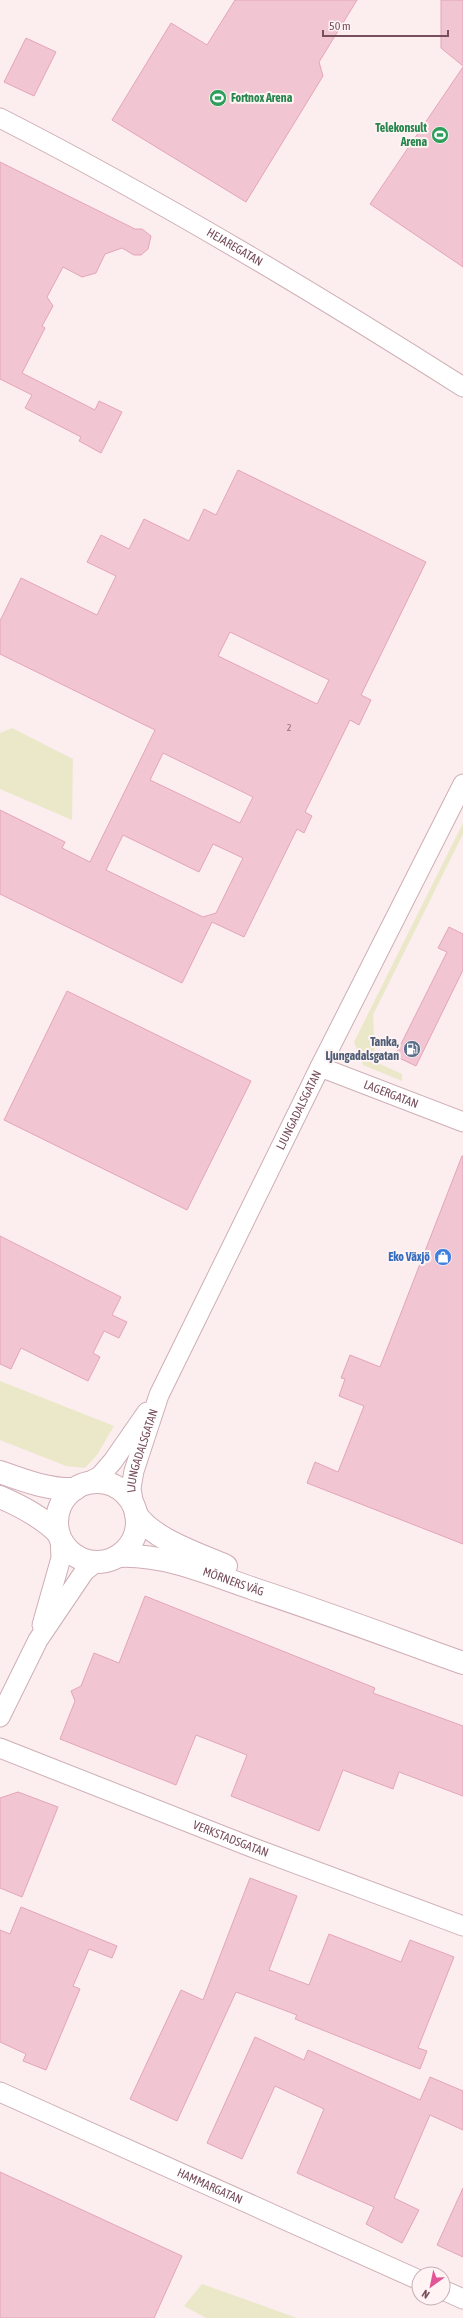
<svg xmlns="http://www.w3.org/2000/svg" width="463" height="2318" font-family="'Asap Condensed',sans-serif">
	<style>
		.green { fill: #ebe8ca }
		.building { fill: #f1c5d2; stroke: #e4a5b8; fill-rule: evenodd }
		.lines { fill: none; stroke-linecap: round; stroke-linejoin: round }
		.street-casing { stroke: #cdafb6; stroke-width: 21 }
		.secondary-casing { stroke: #d0adb6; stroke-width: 24 }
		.street { stroke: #fff; stroke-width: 19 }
		.secondary { stroke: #fff; stroke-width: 22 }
		.labels { text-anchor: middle; stroke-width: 4; stroke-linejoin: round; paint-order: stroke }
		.number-label { font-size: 10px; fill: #966c7a }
		.leisure-label { font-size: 12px; font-weight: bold; fill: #27864d; stroke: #fff3f4; text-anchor: start }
		.street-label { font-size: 12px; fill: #784f5c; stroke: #fff3f4 }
		.service-label { font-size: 12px; font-weight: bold; fill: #4e5e75; stroke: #fff3f4; text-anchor: end }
		.shop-label { font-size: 12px; font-weight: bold; fill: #366cbe; stroke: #fff3f4; text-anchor: end }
	</style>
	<rect width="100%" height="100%" fill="#fcedee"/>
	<path class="green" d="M12,728L73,759L72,820L0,789V733Z
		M463,823V834L373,1015L375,1058L380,1064L402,1074V1081L363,1065L354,1042Z
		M0,1381L114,1426L97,1455L85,1468L66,1466L0,1440Z
		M202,2284L297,2318H206L184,2306Z"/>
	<path class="building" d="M235,0H357L319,62L323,76L246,202L112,120L171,23L207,45Z
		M441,0H463V66L441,48Z
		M26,38L56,52L34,96L4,82Z
		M463,67V267L370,204Z
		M0,162L135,229H142L151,236L148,249L141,255H134L122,248L105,254L96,273L82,277L63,267L47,297L53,306L42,326L45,328L22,373L95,410L99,401L122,412L101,453L79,441L81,437L25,408L32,395L0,379Z
		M238,470L426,562L361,695L371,700L359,725L350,720L305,812L312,816L308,824L304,833L297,829L244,937L212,922L182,983L0,894V810L65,842L62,848L90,862L155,730L0,654V621L21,578L97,615L116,576L87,562L101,535L129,549L144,519L189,541L204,509L216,515ZM230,632L329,680L317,704L218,656ZM163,753L253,797L240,823L150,780ZM123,835L199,872L213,844L243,858L216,913L203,917L106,870Z
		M449,927L463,934V970L416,1066L395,1056L447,952L438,948Z
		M67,991L251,1081L187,1210L4,1120Z
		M462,1156H463V1544L307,1483L315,1462L338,1472L364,1406L339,1396L345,1379L341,1378L350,1355L380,1367Z
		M0,1236L121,1297L112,1315L127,1322L119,1338L104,1331L93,1353L100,1357L88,1381L21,1348L11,1369L0,1364Z
		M145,1596L375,1688L373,1693L463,1726V1796L399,1772L393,1789L343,1770L319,1831L231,1796L247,1755L196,1735L176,1785L60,1739L75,1701L71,1691L81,1686L94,1653L119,1663Z
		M18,1792L58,1807L22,1897L0,1888V1798Z
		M250,1878L297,1896L269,1970L309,1985L329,1934L401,1962L410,1940L454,1957L418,2048L427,2051L420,2069L295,2019L297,2015L236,1992L177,2121L130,2099L181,1990L203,2000Z
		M21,1907L117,1946L112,1958L89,1949L73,1986L80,1989L46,2070L23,2061L26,2054L0,2042V1930L10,1934Z
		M255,2037L304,2060L308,2050L420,2100L430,2077L463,2091V2130L430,2115L394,2198L419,2210L402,2243L366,2224L374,2207L297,2173L324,2109L275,2086L242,2159L207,2143Z
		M0,2172L182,2256L154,2318H0Z
		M463,2188V2257L437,2245Z"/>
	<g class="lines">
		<defs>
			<g id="street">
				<path id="s1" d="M0,118C159,199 312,291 463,387"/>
				<path id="s2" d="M320,1067L463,1122"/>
				<path d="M81,1486L100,1476L113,1461L147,1412"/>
				<path id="s3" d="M134,1507L131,1488L134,1471L159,1395L320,1067L463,784"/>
				<path d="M42,1625L61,1558L60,1537"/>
				<path d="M0,1717L38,1640L84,1572L96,1562"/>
				<path id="s4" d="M0,1748L251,1847L463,1926"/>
				<path id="s5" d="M0,2092L419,2280"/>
				<path d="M443,2290L463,2299"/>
			</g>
			<g id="secondary">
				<path d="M0,1472C25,1481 49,1490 75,1489"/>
				<circle cx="97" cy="1522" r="40"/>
				<path d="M0,1497C21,1506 42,1517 58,1533"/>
				<path d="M136,1514C152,1539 199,1554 226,1566"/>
				<path id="s6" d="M119,1556C165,1554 210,1574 254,1589C324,1612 393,1638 463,1663"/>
			</g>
		</defs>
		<use href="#street" class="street-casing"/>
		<use href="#secondary" class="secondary-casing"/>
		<use href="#street" class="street"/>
		<use href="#secondary" class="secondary"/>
	</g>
	<defs>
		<symbol id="stadium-disc" viewBox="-11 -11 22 22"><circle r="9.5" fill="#2e9e5b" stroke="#fff3f4"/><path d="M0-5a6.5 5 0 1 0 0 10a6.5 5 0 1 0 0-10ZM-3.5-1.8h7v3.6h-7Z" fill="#fff"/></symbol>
		<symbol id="fuel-disc" viewBox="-11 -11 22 22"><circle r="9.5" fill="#5c6f8a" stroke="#fff3f4"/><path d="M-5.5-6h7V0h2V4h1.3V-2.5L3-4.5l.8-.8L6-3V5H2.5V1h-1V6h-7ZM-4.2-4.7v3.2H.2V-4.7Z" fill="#fff"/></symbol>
		<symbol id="shop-disc" viewBox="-11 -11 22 22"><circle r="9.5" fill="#3f7fe0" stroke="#fff3f4"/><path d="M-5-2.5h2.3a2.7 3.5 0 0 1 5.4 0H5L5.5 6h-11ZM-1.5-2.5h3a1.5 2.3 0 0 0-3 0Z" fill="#fff"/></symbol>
	</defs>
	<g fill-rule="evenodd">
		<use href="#stadium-disc" x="208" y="88" width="20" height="20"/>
		<use href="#stadium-disc" x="430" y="125" width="20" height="20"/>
		<use href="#fuel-disc" x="402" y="1039" width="20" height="20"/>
		<use href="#shop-disc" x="433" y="1247" width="20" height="20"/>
	</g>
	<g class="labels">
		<g class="number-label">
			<text x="289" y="731">2</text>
		</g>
		<g class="leisure-label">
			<text x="231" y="102">Fortnox Arena</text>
			<text x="427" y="132" text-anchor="end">Telekonsult<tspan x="427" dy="14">Arena</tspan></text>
		</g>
		<g class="street-label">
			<text dy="4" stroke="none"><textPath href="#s1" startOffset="268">HEJAREGATAN</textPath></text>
			<text dy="4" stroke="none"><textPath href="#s2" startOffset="76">LAGERGATAN</textPath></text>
			<text dy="4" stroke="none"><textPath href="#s3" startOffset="434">LJUNGADALSGATAN</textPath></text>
			<text dy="4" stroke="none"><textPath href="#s3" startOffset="58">LJUNGADALSGATAN</textPath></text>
			<text dy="4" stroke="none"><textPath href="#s6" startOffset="118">MÖRNERS VÄG</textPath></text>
			<text dy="4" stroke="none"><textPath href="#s4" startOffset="248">VERKSTADSGATAN</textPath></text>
			<text dy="4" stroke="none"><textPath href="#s5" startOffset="230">HAMMARGATAN</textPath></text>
		</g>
		<g class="service-label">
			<text x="399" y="1046">Tanka,<tspan x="399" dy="14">Ljungadalsgatan</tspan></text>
		</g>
		<g class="shop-label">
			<text x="430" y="1261">Eko Växjö</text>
		</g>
	</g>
	<g transform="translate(431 2286) rotate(213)"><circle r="19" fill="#fff3f4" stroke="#c9b1b7"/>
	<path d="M0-3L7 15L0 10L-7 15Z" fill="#e25697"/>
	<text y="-6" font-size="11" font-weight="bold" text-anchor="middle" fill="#784f5c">N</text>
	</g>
	<path d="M323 30v6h125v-6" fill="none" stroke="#784f5c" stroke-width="2"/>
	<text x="329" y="30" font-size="12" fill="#784f5c" stroke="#fff3f4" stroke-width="3" paint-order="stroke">50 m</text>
</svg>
